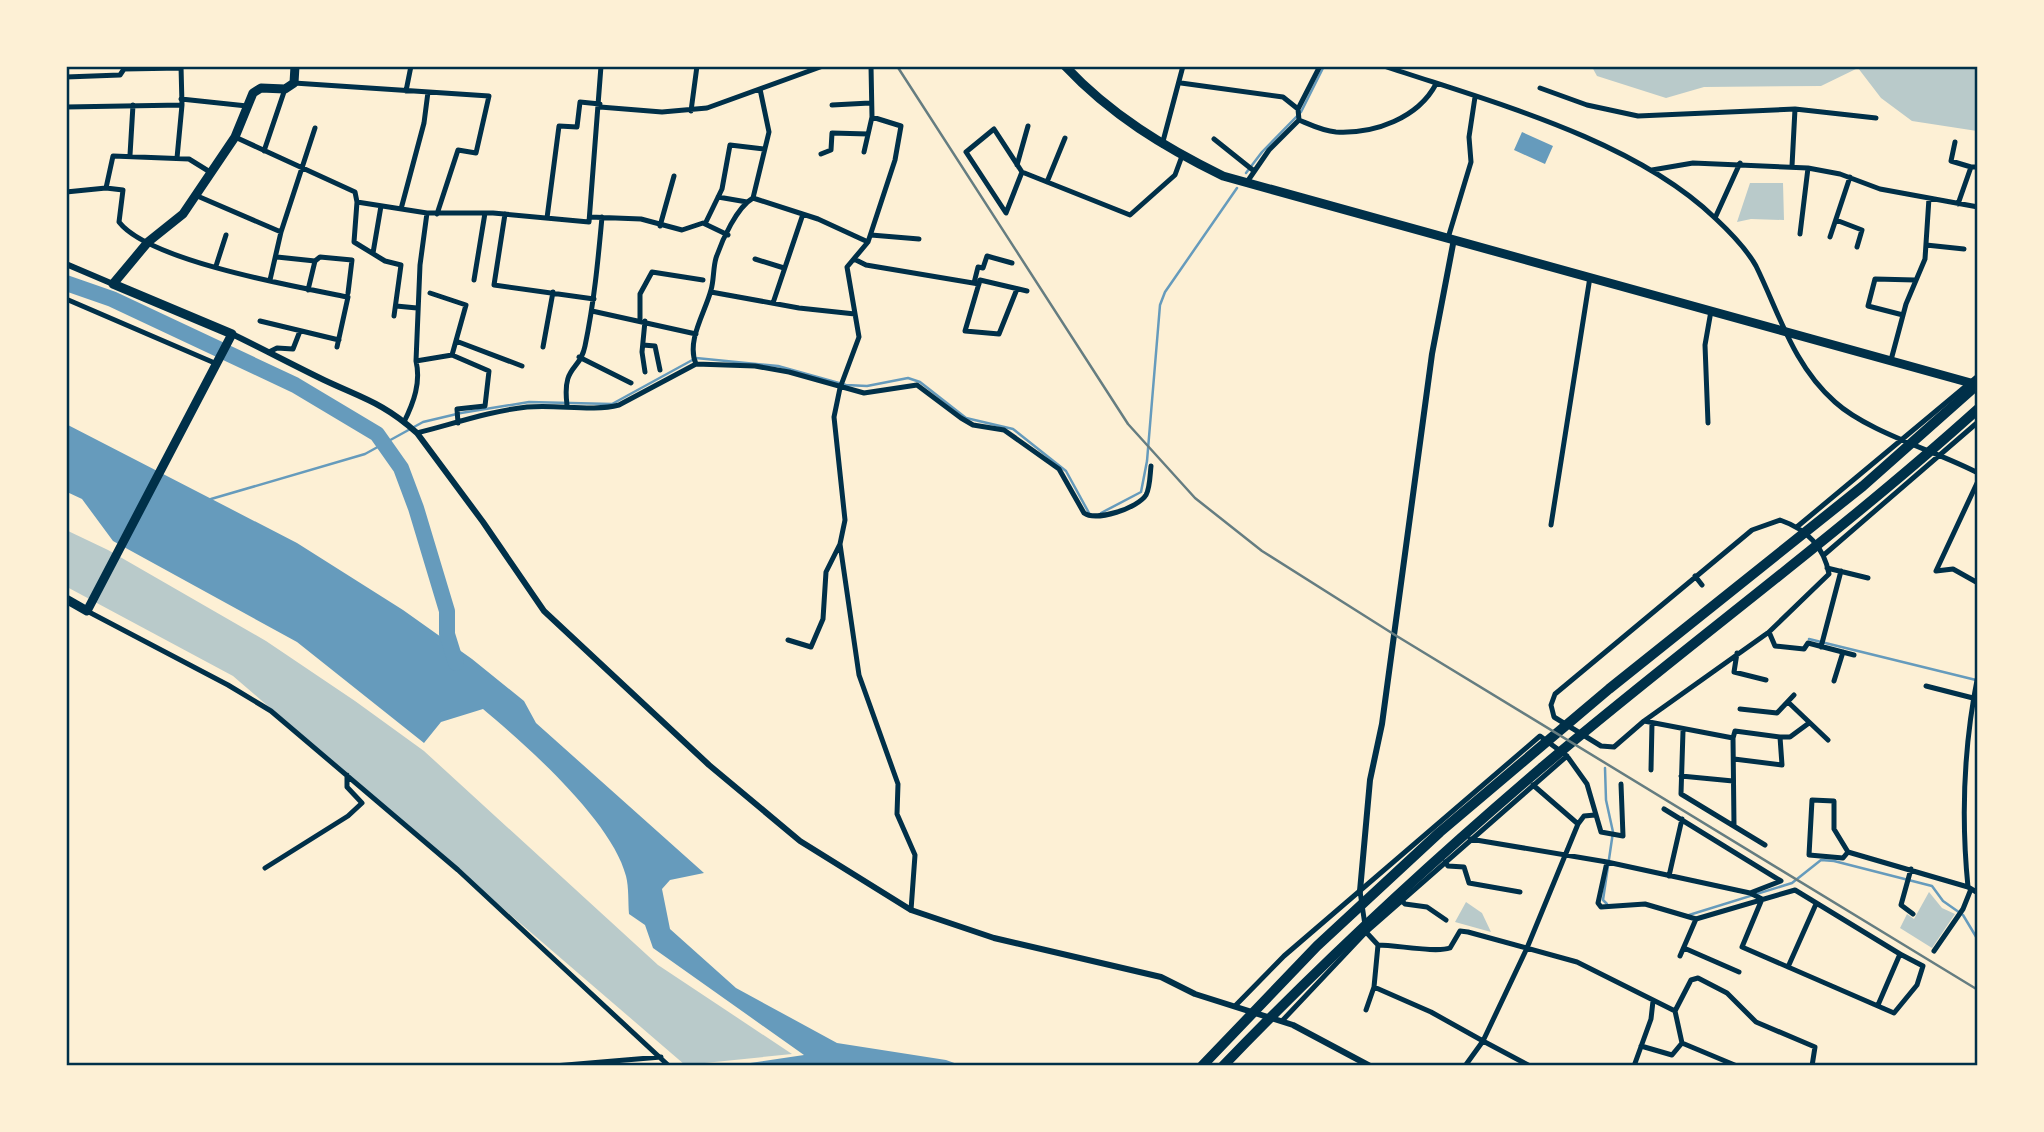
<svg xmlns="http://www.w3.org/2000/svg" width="2044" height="1132" font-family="'IBM Plex Sans',sans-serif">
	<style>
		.green { fill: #b9caca }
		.water { fill: #669bbc }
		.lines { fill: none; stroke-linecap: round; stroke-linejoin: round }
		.stream { stroke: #669bbc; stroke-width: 2.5 }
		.river { stroke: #669bbc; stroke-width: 16 }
		.minor { stroke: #003049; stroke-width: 5 }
		.tertiary { stroke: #003049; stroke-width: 6 }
		.trunk { stroke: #003049; stroke-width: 9 }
		.motorway { stroke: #003049; stroke-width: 10 }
		.rail { stroke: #657d81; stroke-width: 2.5 }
		.neatline { fill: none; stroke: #003049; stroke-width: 2.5 }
	</style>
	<rect width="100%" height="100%" fill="#fdf0d5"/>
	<path class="green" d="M1592,67H1977V131L1912,121L1881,98L1858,68L1821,86L1704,87L1666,98L1597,76Z
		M1750,183H1783L1784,220L1751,219L1737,222Z
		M66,530L108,550L266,641L355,701L424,751L658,965L792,1054L685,1065L233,676L67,587Z
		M1929,892L1942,908L1955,914L1932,948L1900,928L1907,914L1914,919Z
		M1466,902L1482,913L1491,932L1455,922Z"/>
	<path class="water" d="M1522,132L1553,146L1545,164L1514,150Z
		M66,424L297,543L403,610L472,659L524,701L536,723L704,873L670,880L662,889L670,929L736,988L837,1043L946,1060L960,1065H736L804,1055L653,948L645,925L629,914C628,902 629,888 626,876C612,821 526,745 483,709L441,722L424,743L297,642L113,541L82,499L67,492Z"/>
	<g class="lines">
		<path class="stream" d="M1246,173L1262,152L1301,112L1324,66
			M211,499L365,454L423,422L461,413L529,402L612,404L696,358L778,366L846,385L867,386L908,378L920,382L966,418L1013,429L1066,471L1089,513
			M1101,513L1141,492L1147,461L1160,305L1165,292L1237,188
			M1809,639L1976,680
			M1605,768L1606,800L1613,832L1603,900L1607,904
			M1689,915L1792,883L1821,860L1834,861L1932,886L1943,901L1963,915L1978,940"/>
		<path class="river" d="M66,283L112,299L295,385L377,434L401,468L416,508L447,611V634L456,663"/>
		<path class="minor" d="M1384,66C1491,102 1633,139 1715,218C1730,232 1746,248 1756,266C1780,315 1793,365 1835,402C1868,432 1936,451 1978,473
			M66,77L120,75L124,69L181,68
			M294,83L489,96L476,153L458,150L437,214
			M1181,83L1283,97L1298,109L1299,120C1311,125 1323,131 1336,132C1375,134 1418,118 1436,84
			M1540,88L1587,105L1638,116L1795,109L1876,118
			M760,89L769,132L753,198L818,219L868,242L847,267L859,337L840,388L834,417L845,520L840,544L859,675L898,784L897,814L915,855L911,910
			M406,91L411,66
			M181,99L247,106
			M832,105L870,103
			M66,107L182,105L181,66
			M600,107L662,112L707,108L823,66
			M1298,109L1320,66
			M691,111L697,66
			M235,137L355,192L357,202L427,213H493L589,222L601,66
			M1214,139L1254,171
			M1955,142L1951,161L1971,167
			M1162,145L1183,66
			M264,151L285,89
			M864,152L872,117L871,66
			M821,154L831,150L832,133L868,134
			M130,155L133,105
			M177,158L182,105
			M1017,165L1028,126
			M1792,166L1795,109
			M1652,170L1693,163L1808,168L1840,174L1880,189L1978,207
			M1022,172L1006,213L966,152L994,129L1022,172L1130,215L1175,175L1182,156
			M1047,182L1065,138
			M1247,182L1269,150L1299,120
			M106,188L113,156L189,159L210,172
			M66,192L106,188L123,190L119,222C149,261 297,287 348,297L337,347
			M195,195L281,232
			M718,197L747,202
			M357,202L354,242L385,261L401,265L394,316
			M1958,204L1971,167H1978
			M401,209L424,123L428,92
			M505,214L494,285L594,299
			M590,217L641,219L682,230L703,223L728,235
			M547,218L559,126L577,127L580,102L600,104
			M1715,218L1740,163
			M1836,220L1862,230L1857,247
			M705,224L722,189L730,145L764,149
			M660,226L674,176
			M1800,234L1808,168
			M871,235L919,239
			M1830,237L1850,177
			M1448,238L1471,162L1469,137L1475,97
			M868,242L895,160L901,126L872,117
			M1926,245L1964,249
			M373,253L381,206
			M277,257L315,261
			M755,259L784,268
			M854,259L866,265L979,284
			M216,266L226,235
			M270,280L281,232L315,128
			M474,280L485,213
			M974,283L978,267L983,268L987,256L1012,263
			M1017,289L999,334L965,331L980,280L1027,291
			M308,290L315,261L320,257L352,260L348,293
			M711,292L799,308L855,314
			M430,293L466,305L452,355
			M66,299L217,364
			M773,303L803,214
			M396,306L417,308
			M592,311L696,334
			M1903,315L1868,306L1875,279L1915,280
			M640,320V294L652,272L703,280
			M260,321L339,340
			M645,321L642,352L645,372
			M456,341L522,366
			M643,345L655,346L660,370
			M543,347L553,292
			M269,352L277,348L293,349L300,331
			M579,357L631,383
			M1891,360L1906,304L1925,259L1929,198
			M416,361L452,355L489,371L485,406L457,409L458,423
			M696,364C686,341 705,313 711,290C714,280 713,268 716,258C722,240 737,207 753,198
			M567,405C562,364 580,372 585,346C594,303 598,261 602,217
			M404,422C414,402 421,382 416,361L420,265L427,213
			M1708,423L1705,345L1711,311
			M417,433C453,424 490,411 527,407C557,404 592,412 619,405L696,364L755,366L789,372L864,393L917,385L961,418L973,425L1004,430L1059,469L1084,513C1096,522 1138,508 1146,495C1150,488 1150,475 1151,466
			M1780,520C1806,529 1824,547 1829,574L1769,632L1644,721L1614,747L1601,746L1554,717L1551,705L1555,694L1752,530Z
			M1551,525L1590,277
			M1798,526L1978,376
			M1825,554L1978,422
			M1827,568L1868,578
			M1936,571L1978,481
			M1936,571L1953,569L1978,583
			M1695,576L1702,585
			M87,611L228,685L271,711L458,870L669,1066
			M1769,632L1775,646L1804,649L1808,643L1854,655
			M788,640L811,647L823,619L826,572L840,544
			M1821,647L1841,571
			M1737,653L1734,672L1766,680
			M1978,675C1964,744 1961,817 1968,887L1978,893
			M1834,681L1843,652
			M1926,686L1973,698
			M1788,702L1828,740
			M1740,709L1777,713L1794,695
			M1644,721L1733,738L1735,731L1780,737L1782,765L1734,759
			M1683,731L1681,794L1765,845
			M1780,737H1790L1809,723
			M1733,738L1734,825
			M1651,770L1652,723
			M1681,776L1733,781
			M1533,785L1578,824
			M1664,809L1781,881L1750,893
			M1470,839L1607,862L1750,893L1762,899
			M1848,852L1843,858L1809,855L1812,800L1834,801V829L1848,852L1968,887
			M1445,862L1448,866L1464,867L1469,883L1520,892
			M1607,862L1598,903L1601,907L1645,904L1696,919
			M265,868L348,816L362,803L347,787V775
			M1911,869L1901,905L1913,914
			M1669,876L1682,819
			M1360,891L1366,932L1378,945C1397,945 1435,953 1450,948L1460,931L1468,932L1577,962L1675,1011L1691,980L1698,978L1727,993L1756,1022L1815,1047L1812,1066
			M1762,899L1742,947L1894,1013L1917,985L1923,966L1900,954
			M1401,900L1405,904L1427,907L1446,920
			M1684,948L1739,972
			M1934,951L1963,909L1971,889
			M1680,956L1696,919L1795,890L1900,954L1878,1005
			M1788,967L1816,904
			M1374,987L1431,1012L1483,1041L1465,1066
			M1236,1005L1284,956L1540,736L1567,756L1587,784L1601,832L1623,836L1621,784
			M1366,1010L1374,987L1378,945
			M1675,1011L1682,1043L1737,1066
			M1282,1021L1366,932L1567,756
			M1641,1046L1672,1055L1682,1043
			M554,1066L661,1057
			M1530,1066L1483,1041L1527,948L1578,824L1584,816L1595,815
			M1634,1066L1651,1019L1653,1001"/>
		<path class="tertiary" d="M66,264L113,284
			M232,334C263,349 293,365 324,380C362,398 384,403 417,433L483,522L544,611L709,765L800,841L911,910L994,938L1161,977L1195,994L1293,1025L1370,1066
			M1360,891L1370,780L1382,724L1432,354L1454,239"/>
		<path class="trunk" d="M1065,66C1111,115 1164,147 1223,176L1978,385
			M66,599L87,611L232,334L113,284L148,242L183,214L235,137L253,93L261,88L285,89L294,83L295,66"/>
		<path class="motorway" d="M1202,1066L1317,946L1440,832L1609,689L1863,486L1978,384
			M1223,1066C1324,961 1430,863 1540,769C1684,647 1837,536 1978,409"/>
		<path class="rail" d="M897,66L1128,424L1195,498L1262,551L1395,635L1978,990"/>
	</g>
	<rect width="2044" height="1132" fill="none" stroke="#fdf0d5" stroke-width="136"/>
	<rect x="68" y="68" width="1908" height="996" class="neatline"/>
</svg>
